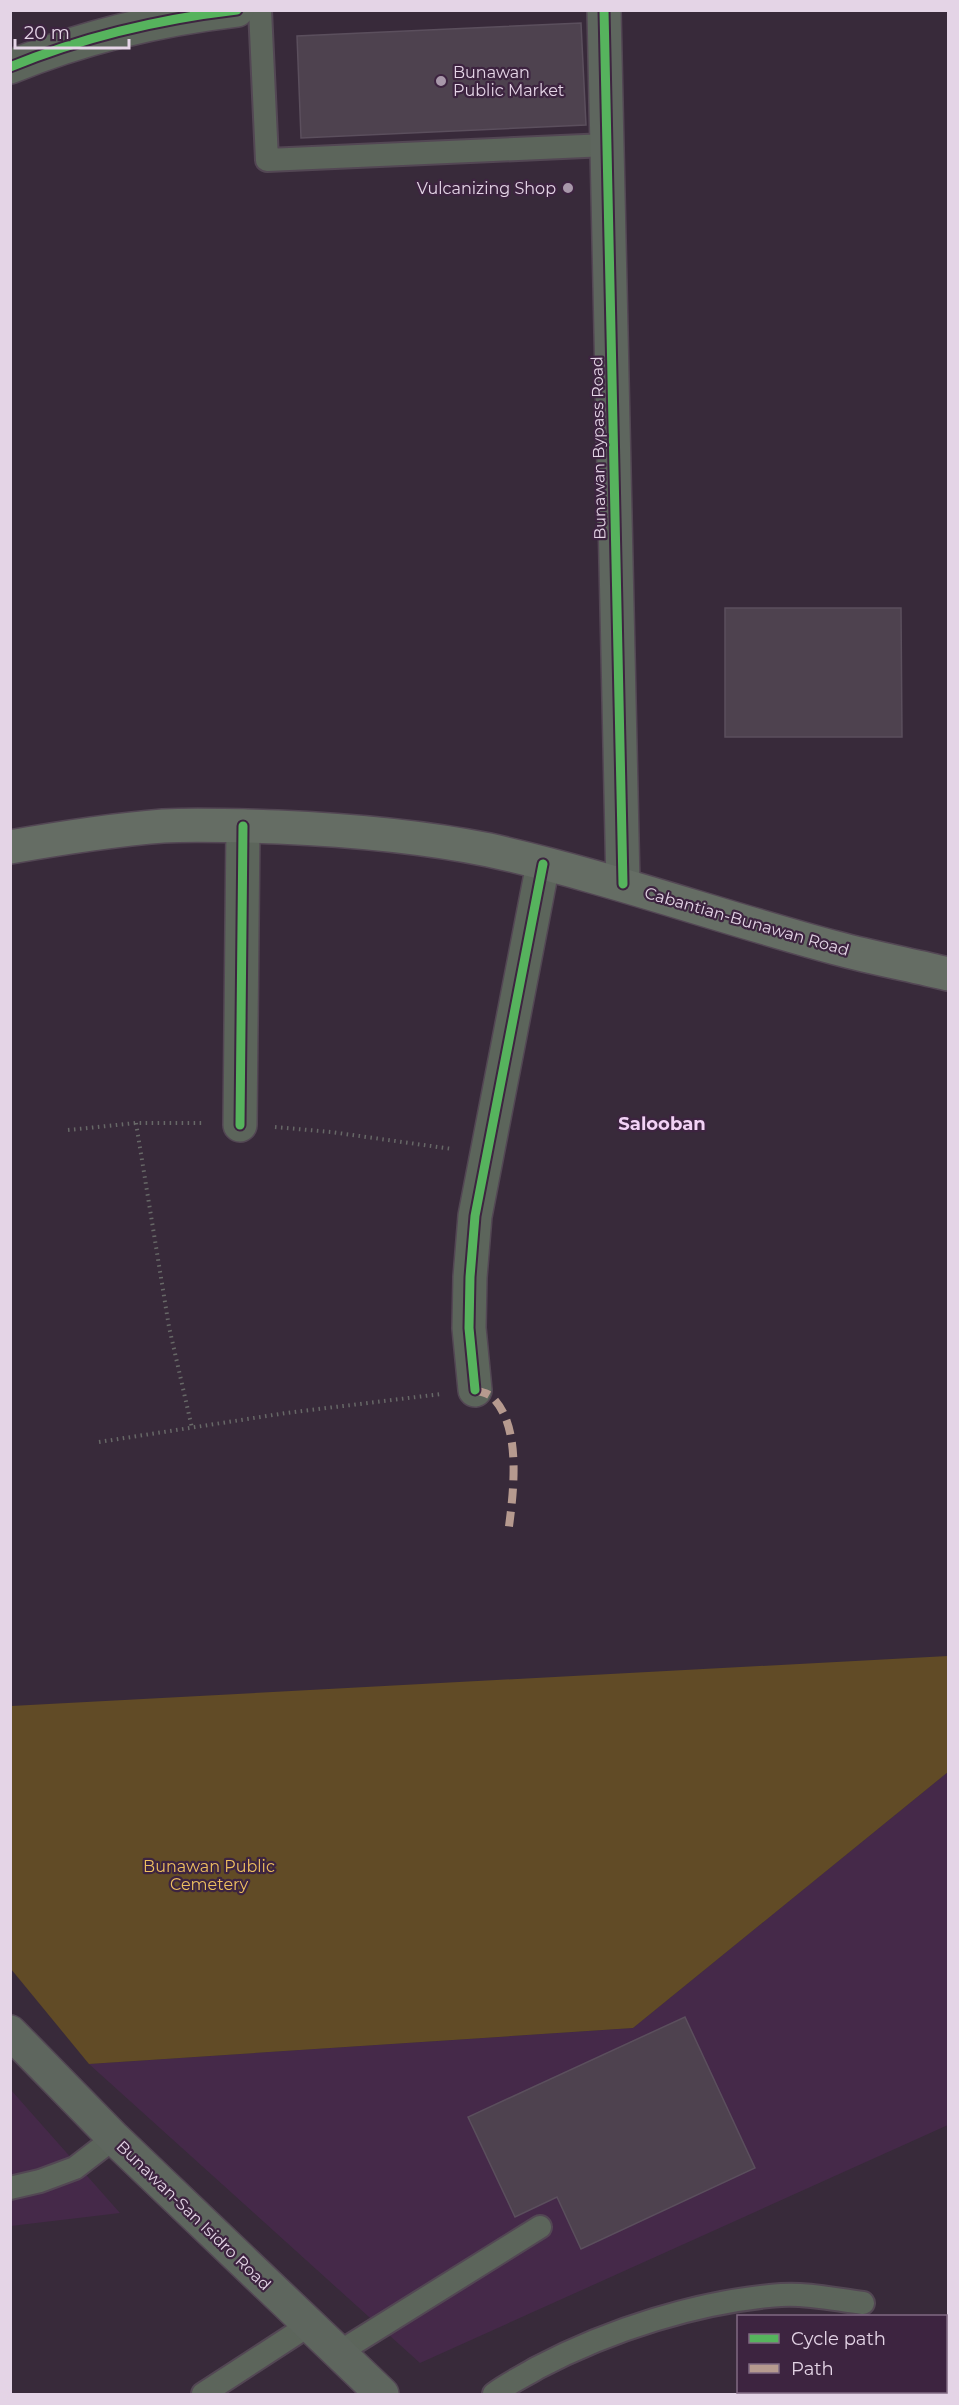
<svg xmlns="http://www.w3.org/2000/svg" width="959" height="2405" font-family="Montserrat,sans-serif">
	<style>
		.built { fill: #452949 }
		.green { fill: #614b26 }
		.building { fill: #4e424f; stroke: #5b4f5d; stroke-width: 1.5 }
		.lines { fill: none; stroke-linecap: round; stroke-linejoin: round }
		.lane-casing { stroke: #534754; stroke-width: 26 }
		.street-casing { stroke: #534754; stroke-width: 36 }
		.secondary-casing { stroke: #534754; stroke-width: 36 }
		.primary-casing { stroke: #534754; stroke-width: 36 }
		.path { stroke: #676867; stroke-width: 4; stroke-dasharray: 1.5 4.5; stroke-linecap: butt }
		.lane { stroke: #5c655b; stroke-width: 22 }
		.street { stroke: #5c655b; stroke-width: 33 }
		.secondary { stroke: #5e665e; stroke-width: 33 }
		.primary { stroke: #656d64; stroke-width: 33 }
		.quiet { stroke: #b69a8f; stroke-width: 8; stroke-dasharray: 15 8; stroke-linecap: butt }
		.cycleway-casing { stroke: #3d2440; stroke-width: 13 }
		.cycleway { stroke: #56b35d; stroke-width: 9 }
		.poi-dot { fill: #a898aa; stroke: #3d2440; stroke-width: 2 }
		.labels { text-anchor: middle; stroke-width: 4.5; stroke-linejoin: round; paint-order: stroke }
		.poi-label { font-size: 16px; fill: #e4d4e6; stroke: #3d2440; text-anchor: start }
		.street-label { font-size: 16px; fill: #e4d4e6; stroke: #3d2440 }
		.park-label { font-size: 16px; fill: #eebf60; stroke: #3d2440 }
		.neighbourhood-label { font-size: 18px; font-weight: bold; fill: #f2d2f5; stroke: #3d2440 }
	</style>
	<rect width="100%" height="100%" fill="#382a3a"/>
	<path class="built" d="M948,1772V2125L420,2363L89,2064L633,2028Z
		M11,2090L120,2213L11,2226Z"/>
	<path class="green" d="M948,1656V1772L633,2028L89,2064L11,1969V1706Z"/>
	<path class="building" d="M581,23L586,125L301,138L297,36Z
		M725,608H901L902,737H725Z
		M685,2017L755,2168L581,2249L557,2197L515,2217L468,2117Z"/>
	<g class="lines">
		<defs>
			<path id="lane" d="M260,10L267,160L607,145
				M10,2188L40,2181L75,2168L114,2138
				M338,2353L540,2227
				M203,2394L309,2325
				M494,2394C507,2384 522,2377 537,2368C609,2330 699,2301 781,2295C808,2293 837,2300 863,2303"/>
			<path id="street" d="M10,67C83,37 160,19 237,10
				M240,1125L243,826
				M475,1390L469,1328L470,1277L475,1216L543,864"/>
			<path id="secondary" d="M604,10L623,884
				M10,2032L114,2138L382,2394"/>
			<path id="primary" d="M10,847C61,838 112,830 163,826C201,824 240,826 278,827C349,830 419,836 489,850C606,876 720,917 836,948C873,958 911,965 948,974"/>
		</defs>
		<use href="#lane" class="lane-casing"/>
		<use href="#street" class="street-casing"/>
		<use href="#secondary" class="secondary-casing"/>
		<use href="#primary" class="primary-casing"/>
		<path class="path" d="M136,1123L169,1327L192,1428
			M275,1127L331,1132L452,1149
			M68,1130L136,1123H205
			M99,1442L286,1413L441,1394"/>
		<use href="#lane" class="lane"/>
		<use href="#street" class="street"/>
		<use href="#secondary" class="secondary"/>
		<use href="#primary" class="primary"/>
		<path class="quiet" d="M475,1390C480,1392 488,1393 492,1397C523,1427 513,1496 508,1534"/>
		<defs>
			<path id="cycleway" d="M604,10L623,884
				M10,67C83,37 160,19 237,10
				M240,1125L243,826
				M475,1390L469,1328L470,1277L475,1216L543,864"/>
		</defs>
		<use href="#cycleway" class="cycleway-casing"/>
		<use href="#cycleway" class="cycleway"/>
	</g>
	<g class="poi-dot">
		<circle cx="441" cy="81" r="6"/>
		<circle cx="568" cy="188" r="6"/>
	</g>
	<g class="labels">
		<g class="poi-label">
			<text x="453" y="78">Bunawan<tspan x="453" dy="18">Public Market</tspan></text>
			<text x="556" y="194" text-anchor="end">Vulcanizing Shop</text>
		</g>
		<g class="street-label">
			<text transform="translate(598 448) rotate(-91)" y="6">Bunawan Bypass Road</text>
			<text transform="translate(747 921) rotate(16)" y="6">Cabantian-Bunawan Road</text>
			<text transform="translate(194 2215) rotate(44)" y="6">Bunawan-San Isidro Road</text>
		</g>
		<g class="park-label">
			<text x="209" y="1872">Bunawan Public<tspan x="209" dy="18">Cemetery</tspan></text>
		</g>
		<g class="neighbourhood-label">
			<text x="662" y="1130">Salooban</text>
		</g>
	</g>
	<rect width="959" height="2405" fill="none" stroke="#e4d4e6" stroke-width="24"/>
	<rect x="737" y="2315" width="210" height="78" fill="#3d2440" stroke="#806a82" stroke-width="1.5"/>
	<rect x="749" y="2334" width="30" height="9" fill="#56b35d" stroke="#806a82" stroke-width="1.5"/>
	<text x="791" y="2345" font-size="18" fill="#e4d4e6">Cycle path</text>
	<rect x="749" y="2364" width="30" height="9" fill="#b69a8f" stroke="#806a82" stroke-width="1.5"/>
	<text x="791" y="2375" font-size="18" fill="#e4d4e6">Path</text>
	<path d="M15 39v9h114v-9" fill="none" stroke="#e4d4e6" stroke-width="3"/>
	<text x="24" y="39" font-size="18" fill="#e4d4e6" stroke="#3d2440" stroke-width="4.5" paint-order="stroke">20 m</text>
</svg>
